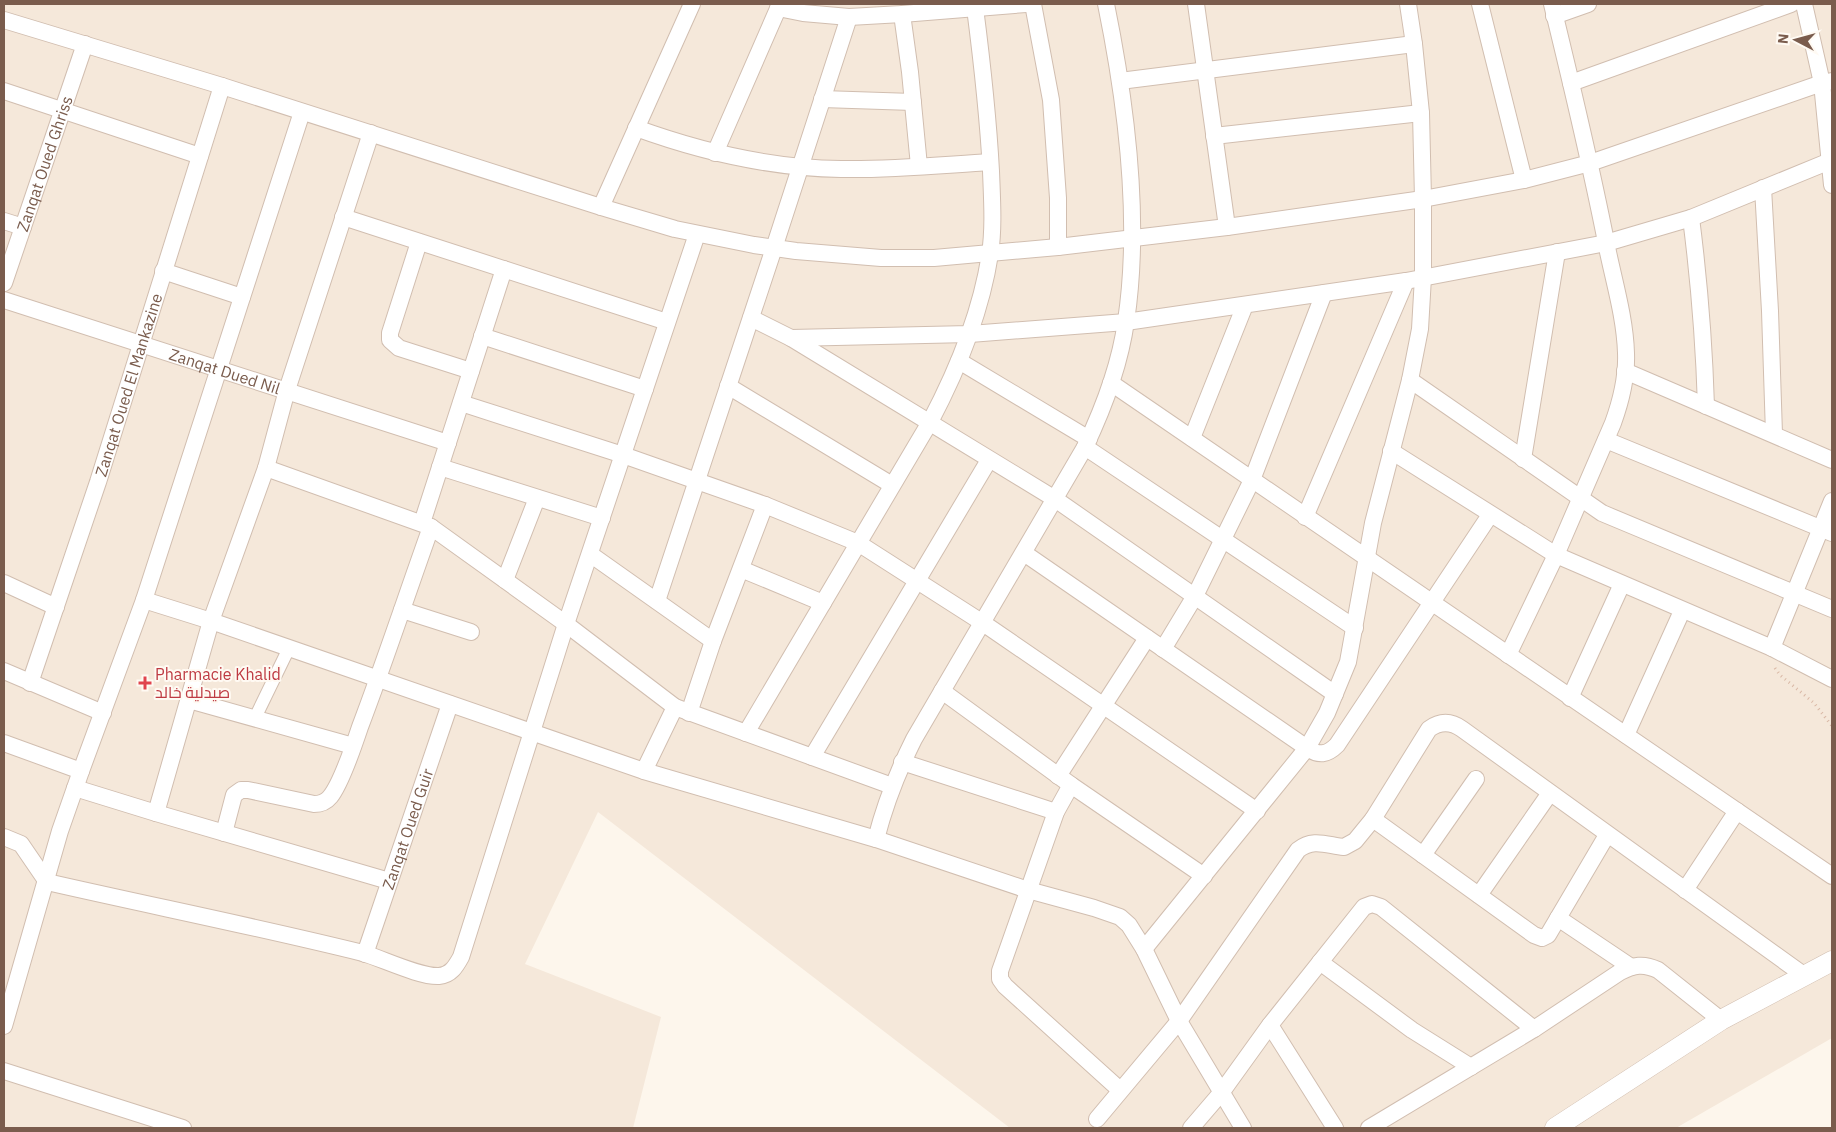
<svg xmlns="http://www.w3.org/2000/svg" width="1836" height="1132" font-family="'IBM Plex Sans',Cairo,sans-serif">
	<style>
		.residential { fill: #f5e8da }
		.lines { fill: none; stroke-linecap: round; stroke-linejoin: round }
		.pedestrian-casing { stroke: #d1beb0; stroke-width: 14 }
		.minor-casing { stroke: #d1beb0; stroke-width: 18 }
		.tertiary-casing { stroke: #d1beb0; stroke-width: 21 }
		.path { stroke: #d9b8a5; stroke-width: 3; stroke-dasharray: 1 4; stroke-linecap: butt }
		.pedestrian { stroke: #fff; stroke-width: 12 }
		.minor { stroke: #fff; stroke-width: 16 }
		.tertiary { stroke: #fff; stroke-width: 20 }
		.health-dot { fill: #e0444e; stroke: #fffaf3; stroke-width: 2 }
		.labels { text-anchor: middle; stroke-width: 4; stroke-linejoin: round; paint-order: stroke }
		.street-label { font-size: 16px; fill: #7a5c4d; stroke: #fffaf3 }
		.health-label { font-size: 16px; fill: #be3a42; stroke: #fffaf3; text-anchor: start }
	</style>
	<rect width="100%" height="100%" fill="#fdf6ec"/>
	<path class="residential" d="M4,4H1832V1038L1676,1128H1010L598,812L525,964L661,1017L633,1128H4Z"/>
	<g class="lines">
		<defs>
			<path id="pedestrian" d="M255,718L289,648"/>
			<g id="minor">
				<path d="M1033,4L1051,100L1058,198V247"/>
				<path d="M1196,4L1227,227"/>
				<path d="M1480,4L1524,180"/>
				<path d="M1804,4L1822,83L1832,185"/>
				<path d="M778,8L803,13L849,17L902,14L1026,4"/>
				<path d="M902,14L910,72L919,166"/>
				<path d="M1554,16L1588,4"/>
				<path d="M4,20L222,86L601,207L675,229L754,245L796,251L881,258H934L1058,247L1227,227L1423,199L1524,180L1590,163L1822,83L1832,81"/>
				<path d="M1120,81L1414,44"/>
				<path d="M1571,83L1791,4"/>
				<path d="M4,91L200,156"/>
				<path d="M822,99L913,102"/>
				<path d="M636,128C702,152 771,168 841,169C891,170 941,165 990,162"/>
				<path d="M1214,136L1421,113"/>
				<path d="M715,153L780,4"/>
				<path d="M1763,188L1770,311L1774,434"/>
				<path d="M601,207L692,4"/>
				<path d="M343,217L667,322"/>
				<path d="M1691,218C1699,280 1704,342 1706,406"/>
				<path d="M4,221L23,227"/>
				<path d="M419,242L390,333V340L399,348L471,371"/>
				<path d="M163,271L242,297"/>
				<path id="s1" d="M4,283L85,44"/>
				<path id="s2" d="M4,300L448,443"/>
				<path d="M751,318L791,338L1055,499L1335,694"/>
				<path d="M482,336L645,389"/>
				<path d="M791,338L970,334L1126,322L1406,281L1606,243L1691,218L1830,161"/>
				<path d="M959,361L1089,439"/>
				<path d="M1625,371L1832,460"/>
				<path d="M1410,380L1602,513L1832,609"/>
				<path d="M1111,383L1832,876"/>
				<path d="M728,386L892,485"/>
				<path d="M461,403L623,455L765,505L858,543L983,623L1257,811"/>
				<path d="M1192,438L1245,305"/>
				<path d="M1606,440L1832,533"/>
				<path d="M1085,447L1355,628"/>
				<path d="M1391,451L1556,555L1772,648L1832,679"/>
				<path d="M1523,459L1557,252"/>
				<path d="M440,467L602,518"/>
				<path d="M266,468L431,527L566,624L675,707L892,786"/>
				<path d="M1305,517L1406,281"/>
				<path d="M422,523L504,269"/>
				<path d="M1024,553L1307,748C1319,756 1327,755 1337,745L1490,515"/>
				<path d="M590,554L713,641"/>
				<path d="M741,569L823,603"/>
				<path d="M505,580L537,498"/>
				<path d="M4,583L56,607"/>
				<path d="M144,600L211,621L644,771L876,839L1028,890L1094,908L1120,917L1129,925L1144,949L1179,1021L1243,1128"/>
				<path d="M657,601L774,248L849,17"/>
				<path d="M402,610L471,632"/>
				<path d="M1772,648L1832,501"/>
				<path d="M1163,649L1195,596L1252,480L1324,293"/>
				<path d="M1508,655L1556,555L1613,423C1621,401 1627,377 1626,353C1625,319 1615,285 1608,252C1592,169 1572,86 1552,4"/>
				<path d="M4,671L103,713"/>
				<path id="s3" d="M30,683L98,482L222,86"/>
				<path d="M942,691L1071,785L1204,876"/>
				<path d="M1570,698L1622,584"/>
				<path d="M189,700L353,746"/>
				<path d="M689,713L713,641L765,505"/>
				<path d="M746,733L930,422C958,369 981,313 990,254C994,227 992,199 991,171C988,116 982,62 975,8"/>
				<path d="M1626,735L1682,611"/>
				<path d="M4,743L81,771"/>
				<path d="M812,757L989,460"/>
				<path d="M902,762L1056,812"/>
				<path d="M644,771L675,707"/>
				<path d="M1058,776L1147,638"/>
				<path d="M1071,785L1056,812L1000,971V979L1005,986L1120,1090"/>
				<path d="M75,788L156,813L389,881"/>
				<path d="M156,813L211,621L266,468L287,390L371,133"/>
				<path d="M1373,819L1534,935L1542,938L1548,935L1607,835"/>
				<path d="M224,833L234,795L241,790H248L314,804C321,804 326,802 330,797C341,784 354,745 360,727C385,661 407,594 431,527"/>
				<path d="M4,837L21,844L47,882C152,906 258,927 363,953C383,959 420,977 439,976C451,975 456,966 461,957L566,624L697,234"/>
				<path d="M876,839C885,804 898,771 914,739L1085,447C1104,407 1120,365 1126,321C1141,221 1126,102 1106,4"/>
				<path d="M1423,855L1476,779"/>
				<path d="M1685,890L1737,811"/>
				<path d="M1479,895L1550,793"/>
				<path d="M1558,918L1631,967"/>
				<path d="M1144,949L1307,748L1327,713L1348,662L1373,523L1410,380L1420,329L1423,277V199L1421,113L1414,44L1408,4"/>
				<path id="s4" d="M365,954L450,704"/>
				<path d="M1320,962L1412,1030L1471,1067"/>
				<path d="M1270,1025L1335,1128"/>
				<path d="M4,1026L60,831L81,771L144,600L302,112"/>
				<path d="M4,1071L183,1128"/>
				<path d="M1097,1119L1179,1021L1298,850C1313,838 1326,845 1344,847L1355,841L1373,819L1429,729C1440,721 1451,721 1462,729L1805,976"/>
				<path d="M1191,1128L1221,1093L1270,1025L1364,907L1372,904L1381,907L1534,1029"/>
				<path d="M1369,1128L1534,1029L1620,972C1634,965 1643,963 1658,970L1721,1020"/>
			</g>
			<path id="tertiary" d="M1555,1128L1721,1020L1832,961"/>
		</defs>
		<use href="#pedestrian" class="pedestrian-casing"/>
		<use href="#minor" class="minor-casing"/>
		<use href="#tertiary" class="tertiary-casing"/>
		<path class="path" d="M1775,668L1780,675L1814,703L1832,726"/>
		<use href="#pedestrian" class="pedestrian"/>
		<use href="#minor" class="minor"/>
		<use href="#tertiary" class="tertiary"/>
	</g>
	<path class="health-dot" d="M142.5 675.5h5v5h5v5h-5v5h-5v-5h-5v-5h5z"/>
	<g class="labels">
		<g class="street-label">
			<text dy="6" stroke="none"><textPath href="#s1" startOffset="126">Zanqat Oued Ghriss</textPath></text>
			<text dy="6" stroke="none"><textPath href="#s2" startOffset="232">Zanqat Dued Nil</textPath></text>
			<text dy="6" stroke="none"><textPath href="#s3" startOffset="314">Zanqat Oued El Mankazine</textPath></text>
			<text dy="6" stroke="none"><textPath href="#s4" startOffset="132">Zanqat Oued Guir</textPath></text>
		</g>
		<g class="health-label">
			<text x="155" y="680">Pharmacie Khalid<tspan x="155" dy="18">صيدلية خالد</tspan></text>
		</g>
	</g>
	<rect width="1836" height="1132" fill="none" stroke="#7a5c4d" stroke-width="10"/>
	<g transform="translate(1796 40) rotate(276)" stroke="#fffaf3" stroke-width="4" paint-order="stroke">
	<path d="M0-4L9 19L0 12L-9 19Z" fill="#7a5c4d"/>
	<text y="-8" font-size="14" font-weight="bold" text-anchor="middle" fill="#7a5c4d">N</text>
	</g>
</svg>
